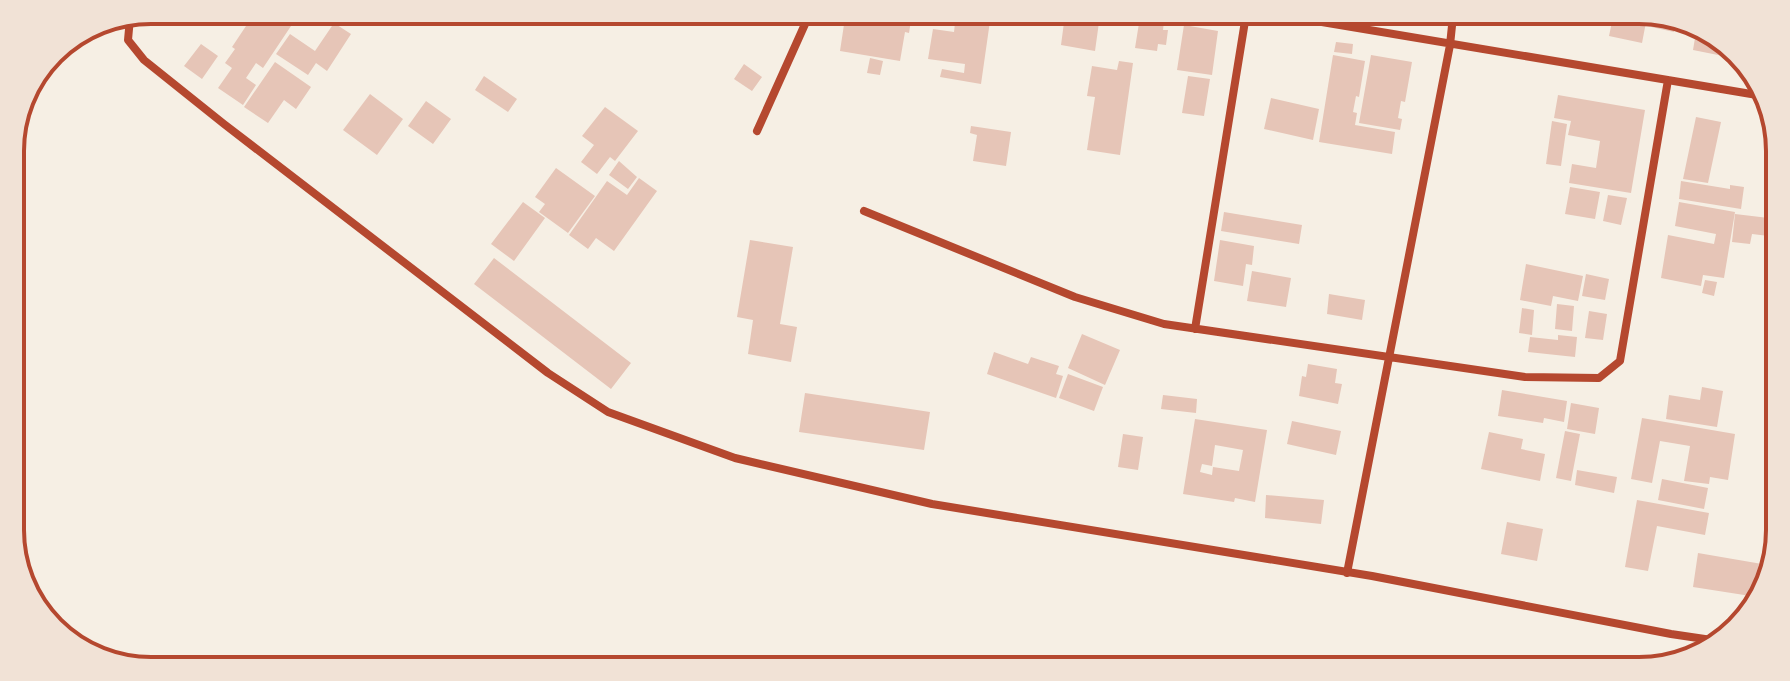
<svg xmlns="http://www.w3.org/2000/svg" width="1790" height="681" font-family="'Alegreya Sans',sans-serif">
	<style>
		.building { fill: #e6c5b7; fill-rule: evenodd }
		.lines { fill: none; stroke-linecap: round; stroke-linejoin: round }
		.minor { stroke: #b5482f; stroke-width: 8 }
		.rim { fill: none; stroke: #b5482f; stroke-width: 4 }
	</style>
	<rect width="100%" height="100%" fill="#f6efe4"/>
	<path class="building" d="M256,11H301L263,68L256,63L246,78L256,85L243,105L218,88L232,68L225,63L235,49L232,47Z
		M890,14H912L909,33L905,32L900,61L840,51L845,18L893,25L894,18L889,17Z
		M956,14H991L981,84L940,77L942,69L964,73L965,64L928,59L933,29L954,32Z
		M1065,15H1100L1095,51L1061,45Z
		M1140,17L1164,21L1163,30H1168L1166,45L1158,44L1157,51L1135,48Z
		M1613,17H1647L1642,43L1609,36Z
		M1649,17L1677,18L1674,32L1647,26Z
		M334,23L351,34L327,71L316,63L308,75L276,54L290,34L315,51Z
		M1184,25L1218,31L1212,75L1177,70Z
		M1697,26L1730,48L1728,57L1693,50Z
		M1336,42L1353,44L1352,54L1334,52Z
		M201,44L218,56L202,79L184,66Z
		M1333,55L1365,61L1359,97L1356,96L1353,112L1357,113L1355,125L1395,132L1392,154L1319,142Z
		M1371,55L1412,62L1405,102L1401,101L1398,118L1402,119L1400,130L1359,123Z
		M870,58L883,61L880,75L867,73Z
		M1119,61L1133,63L1120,155L1087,150L1095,97L1087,96L1092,66L1117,70Z
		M275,62L311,87L296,109L284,100L268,123L244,107Z
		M744,64L762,77L752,91L734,79Z
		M484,76L517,99L508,112L475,90Z
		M1188,76L1210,79L1204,116L1182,113Z
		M370,94L403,119L377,155L343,130Z
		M1558,95L1645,110L1631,193L1569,183L1572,164L1596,168L1600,141L1568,135L1571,121L1554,118Z
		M1271,98L1319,109L1313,140L1264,129Z
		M426,101L451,119L433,144L408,126Z
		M605,107L638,131L615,161L610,157L597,174L581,162L594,145L582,136Z
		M1696,117L1721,122L1708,183L1683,179Z
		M1552,121L1567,124L1561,166L1546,164Z
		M971,126L1011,132L1006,166L973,161L977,135L970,133Z
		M619,161L637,177L628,189L609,175Z
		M556,168L595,196L568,233L539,212L545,204L535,197Z
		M639,178L657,191L614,251L596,238L588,249L569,235L607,181L627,195Z
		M1681,181L1730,189V185L1744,187L1741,209L1679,199Z
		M1570,187L1600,192L1595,219L1565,214Z
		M1608,195L1627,198L1621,225L1603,221Z
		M523,202L545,218L514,261L491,244Z
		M1679,202L1735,212L1724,278L1703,275L1701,286L1661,278L1668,235L1714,244L1716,234L1675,226Z
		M1224,212L1302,225L1299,244L1221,231Z
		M1735,214L1777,219V237L1752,234L1750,244L1732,242Z
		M750,240L793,247L780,324L797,327L791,362L748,354L753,320L737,317Z
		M1220,240L1254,246L1252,265L1246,264L1243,286L1214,281Z
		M494,258L631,363L611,389L474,284Z
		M1526,264L1583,276L1578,301L1553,296L1551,306L1520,300Z
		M1252,271L1291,278L1286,307L1247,301Z
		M1586,274L1609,279L1605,300L1582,296Z
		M1705,280L1717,282L1714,296L1702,293Z
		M1329,294L1365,300L1362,320L1327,314Z
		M1557,304L1574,306L1572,331L1555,329Z
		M1522,308L1534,310L1532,335L1519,333Z
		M1589,311L1607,314L1603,340L1585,338Z
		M1082,334L1120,350L1105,385L1068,368Z
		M1558,335L1577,337L1575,357L1528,352L1530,337L1558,340Z
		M994,352L1028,364L1031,357L1059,366L1056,374L1063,376L1056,398L987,374Z
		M1308,364L1337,369L1335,383L1342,384L1338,404L1299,396L1302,376L1306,377Z
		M1068,374L1103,387L1094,411L1059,398Z
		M1702,387L1723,391L1717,427L1666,419L1669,395L1700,400Z
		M1502,390L1567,401L1564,422L1544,418L1543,423L1498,416Z
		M805,393L930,412L924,450L799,432Z
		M1163,395L1197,399L1196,413L1161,409Z
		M1571,403L1599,408L1595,434L1567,429Z
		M1642,418L1735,434L1728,480L1710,477L1709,484L1684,481L1690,446L1660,441L1652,483L1631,479Z
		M1195,419L1267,430L1255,502L1235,498L1234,502L1183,494ZM1215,445L1243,450L1239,471L1213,467L1212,475L1200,472L1202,464L1212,466Z
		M1292,421L1341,431L1336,455L1287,444Z
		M1565,431L1580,434L1571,481L1556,478Z
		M1489,432L1523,439L1521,449L1545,454L1540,481L1481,469Z
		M1123,434L1143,437L1138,470L1118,467Z
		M1577,470L1617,477L1614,493L1575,485Z
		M1662,479L1708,488L1704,509L1658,500Z
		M1266,495L1324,500L1321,524L1265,518Z
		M1637,500L1709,513L1705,535L1657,526L1648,571L1625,567Z
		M1507,522L1543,529L1537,561L1501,554Z
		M1698,553L1762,564L1757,597L1693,587Z"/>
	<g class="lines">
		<path class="minor" d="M1286,16L1763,96
			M130,18L128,40L144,60L224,124L548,373L608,412L735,458L932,504L1372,576L1671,634L1725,642
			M757,131L810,13
			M864,211L1075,297L1164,324L1525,377L1599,378L1620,361L1668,80
			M1195,329L1246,15
			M1347,573L1450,45L1453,16"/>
	</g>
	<path d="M0 0H1790V681H0ZM151 24H1639A127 127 0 0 1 1766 151V530A127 127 0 0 1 1639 657H151A127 127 0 0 1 24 530V151A127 127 0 0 1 151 24Z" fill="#f1e2d6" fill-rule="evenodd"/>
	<path class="rim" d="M151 24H1639A127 127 0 0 1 1766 151V530A127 127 0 0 1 1639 657H151A127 127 0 0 1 24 530V151A127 127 0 0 1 151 24Z"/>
</svg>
